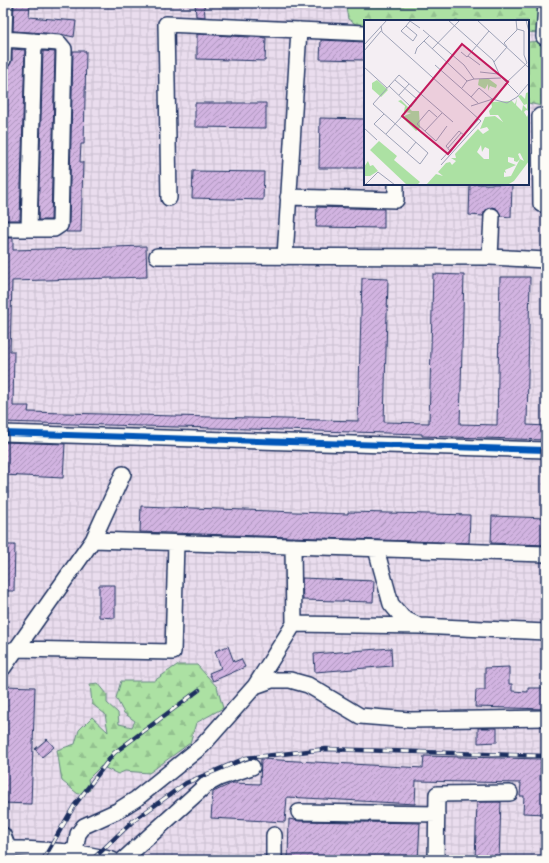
<svg xmlns="http://www.w3.org/2000/svg" width="549" height="863" font-family="'Shantell Sans',sans-serif">
	<style>
		.industrial { fill: url(#industrial-grid); fill-rule: evenodd }
		.forest { fill: url(#forest-firs); stroke: #648880 }
		.building { fill: url(#building-hatch); stroke: #1b2f5e }
		.lines { fill: none; stroke-linecap: round; stroke-linejoin: round }
		.minor-casing { stroke: #1b2f5e; stroke-width: 18 }
		.minor { stroke: #fdfcf7; stroke-width: 15 }
		.rail-casing { stroke: #1b2f5e; stroke-width: 4.5 }
		.rail { stroke: #fdfcf7; stroke-width: 3; stroke-dasharray: 9; stroke-linecap: butt }
		.cycleway-casing { stroke: #fdfcf7; stroke-width: 8 }
		.cycleway { stroke: #0057b8; stroke-width: 6 }
		.inset-road { fill: none; stroke: #9da2b7; stroke-width: 1 }
		.view { fill: #c2185b; fill-opacity: 0.15; stroke: #c2185b; stroke-width: 2 }
		.inset-edge { fill: none; stroke: #1b2f5e; stroke-width: 2 }
	</style>
	<defs>
		<pattern id="industrial-grid" width="8" height="8" patternUnits="userSpaceOnUse"><rect width="8" height="8" fill="#eaddee"/><path d="M0 4h8M4 0v8" fill="none" stroke="#c8bece"/></pattern>
		<pattern id="forest-firs" width="22" height="20" patternUnits="userSpaceOnUse"><rect width="22" height="20" fill="#ace1a3"/><path d="M5 1l3.5 6h-7zM16 11l3.5 6h-7z" fill="#93c18f"/></pattern>
		<pattern id="building-hatch" width="6" height="6" patternUnits="userSpaceOnUse"><rect width="6" height="6" fill="#d2b4e1"/><path d="M-1 1l2-2M0 6l6-6M5 7l2-2" fill="none" stroke="#aa93ba"/></pattern>
	</defs>
	<rect width="100%" height="100%" fill="#f4eef3"/>
	<filter id="ink" filterUnits="userSpaceOnUse"><feTurbulence type="fractalNoise" baseFrequency=".025" numOctaves="2"/><feDisplacementMap in="SourceGraphic" scale="8" xChannelSelector="R" yChannelSelector="G"/><feConvolveMatrix kernelMatrix="1 2 1 2 8 2 1 2 1" color-interpolation-filters="sRGB"/></filter>
	<g filter="url(#ink)">
		<path class="industrial" d="M3,3H546V860H3ZM365,21H528V184H365Z"/>
		<path class="forest" d="M352,3H545L537,33L528,32V21H365V30L348,19L346,8Z
			M546,41V107L528,103V42Z
			M177,665H197L217,687L223,708L196,723L190,743L149,773L125,771L118,774L101,766L88,779L90,790L78,794L62,781L57,750L75,744L79,730L92,717L108,732L105,714L92,704L90,684L98,683L107,694V703L118,713L119,724L132,727L135,721L124,713L116,698L121,681H154Z"/>
		<path class="building" d="M14,3H30L29,17L76,21L74,37L60,34L13,31Z
			M195,3H204L205,17L196,16Z
			M197,34L266,38L265,61L197,59Z
			M321,40L365,42V60L320,59Z
			M12,49L25,50L20,220H3L7,68L12,61Z
			M43,51L55,52L51,220H38Z
			M73,51H86L84,144H81L80,162H83L81,232H66L69,225Z
			M195,103H266V128L195,127Z
			M320,118L365,119V168H319Z
			M193,171L264,172L263,200L192,198Z
			M470,184H512L511,217L501,216L497,209L492,207L485,211L483,216L469,215Z
			M317,207L384,209V228L316,227Z
			M3,238H13V250L146,246L147,277L12,281L10,351H14L13,406H29L28,412L358,421L362,278L388,279L384,422L429,423L433,274L464,275L460,424L497,425L500,277H530L527,425L546,426V440L422,436V434L3,422Z
			M3,442L65,444L63,478L3,475Z
			M141,506L348,514V512L470,515L469,543L140,532Z
			M492,516L546,518V545L491,543Z
			M6,545H15L14,591H5Z
			M302,578L374,581L373,602L303,600Z
			M99,585H115V618L99,617Z
			M228,646L234,662L241,659L245,667L213,681L209,673L221,668L215,651Z
			M391,648L392,666L315,672L314,654Z
			M509,667V684H512V691L528,692V688H546V709L475,707L476,690H485V668Z
			M4,686L35,687L31,804L3,803Z
			M478,728H497V742L478,743Z
			M47,739L54,747L42,757L35,749Z
			M424,756L541,759L540,780H546V814L523,813L524,796H520L521,783L416,781L415,804L287,797L285,822L211,818L213,792L233,783L260,784L261,759L423,768Z
			M477,802H501L499,860H475Z
			M289,819L299,821L420,823L418,860H288Z"/>
		<g class="lines">
			<defs>
				<path id="minor" d="M544,37L546,3
					M3,60L5,3
					M546,116H540L541,204H546
					M288,197L396,200V184
					M169,198L166,24L365,33
					M3,229H54L60,225L64,49L59,43L4,39
					M29,229L34,41
					M157,256L490,257L546,260
					M285,257L299,30
					M490,257L492,216
					M3,433L546,450
					M93,540L546,554
					M376,549L391,604L403,618L417,625
					M294,624L420,626L546,632
					M3,654L15,649L173,652L176,543
					M3,668L93,540L123,474
					M255,686L272,680H290L308,685L360,716L410,720L546,718
					M299,812L437,814
					M3,835L8,848V860
					M3,848C40,850 77,850 112,860
					M75,852L78,834L84,826L117,811L136,799L202,746L255,686L294,624L293,546
					M123,860L206,785L219,778L252,767
					M274,860V835
					M436,860L437,794L510,793"/>
			</defs>
			<use href="#minor" class="minor-casing"/>
			<use href="#minor" class="minor"/>
			<defs>
				<path id="rail" d="M43,860L74,806L114,753L199,690
					M92,860L133,821L186,783L246,758L326,749L546,756"/>
			</defs>
			<use href="#rail" class="rail-casing"/>
			<use href="#rail" class="rail"/>
			<defs>
				<path id="cycleway" d="M3,433L546,450"/>
			</defs>
			<use href="#cycleway" class="cycleway-casing"/>
			<use href="#cycleway" class="cycleway"/>
		</g>
	</g>
	<g transform="translate(364 20)">
		<rect width="165" height="165" fill="#f4eef3"/>
		<path d="M115,59H125L133,65L132,68L126,66L124,71V64L121,69L114,65ZM13,60L24,70L17,77L8,69V63ZM165,72V91L162,90L160,92L163,97L165,92V141L150,161L143,165H62L72,154L79,156L74,152L82,143L86,142L88,145L92,141L87,138H92L91,134L114,109L119,114L125,110L123,107L116,109L121,97L131,96L139,102L134,95H126L125,91L128,87L127,82L148,81L151,84L153,78L152,85L158,91L159,85L163,89V84L160,85L154,76L157,75L161,79L162,73ZM117,125L118,132L121,127L125,129V139H120L113,132ZM156,133L160,141L156,139L147,156L140,157V152L142,153L141,150L152,145L144,142V137L150,138V141L153,142L156,139L154,134ZM37,80L48,91H55L56,108L52,111L38,97L47,93L40,92L41,86L34,81ZM15,121L33,136L30,140L56,162L53,165H43L6,130ZM4,141L6,146L9,145L14,151L6,156H0V147Z" fill="#ace1a3" fill-rule="evenodd"/>
		<path class="inset-road" d="M84,0L129,40L136,56L154,74M113,0L165,48M162,0L165,12M17,6L18,12L117,101L77,145M42,6L53,15L49,21L37,11L42,6L46,1L56,8M153,9L160,11V35L163,43M59,10L100,45L110,59M60,21L103,61M0,25L23,0M68,29L96,0M0,31L17,11M97,32L103,37L125,11M51,34L53,28L65,16M104,36L116,45M130,42L143,27L140,23L153,10L152,0M71,45L114,83M0,47L23,68M116,52L134,54M25,66L47,87L53,79L31,60M98,68L103,61L110,59L137,58M35,75L45,64M107,77L115,68L128,79L143,83L153,77L165,63M107,86L132,78L142,63L163,43M20,94L10,104L56,144L64,133L9,84L35,55L89,102M73,97L65,90L53,104L72,121L83,106M0,108L13,120M61,111L78,93M22,114L41,93M84,128L97,113M86,131L82,126L95,111L101,116M43,133L52,122M77,140L115,99M1,165L14,152L31,165"/>
		<path class="view" d="M98,24L144,62L84,134L38,96Z"/>
		<rect width="165" height="165" class="inset-edge"/>
	</g>
	<rect width="549" height="863" fill="none" stroke="#fdfcf7" stroke-width="16"/>
	<rect x="8" y="8" width="533" height="847" fill="none" stroke="#1b2f5e" stroke-width="1.5" filter="url(#ink)"/>
</svg>
